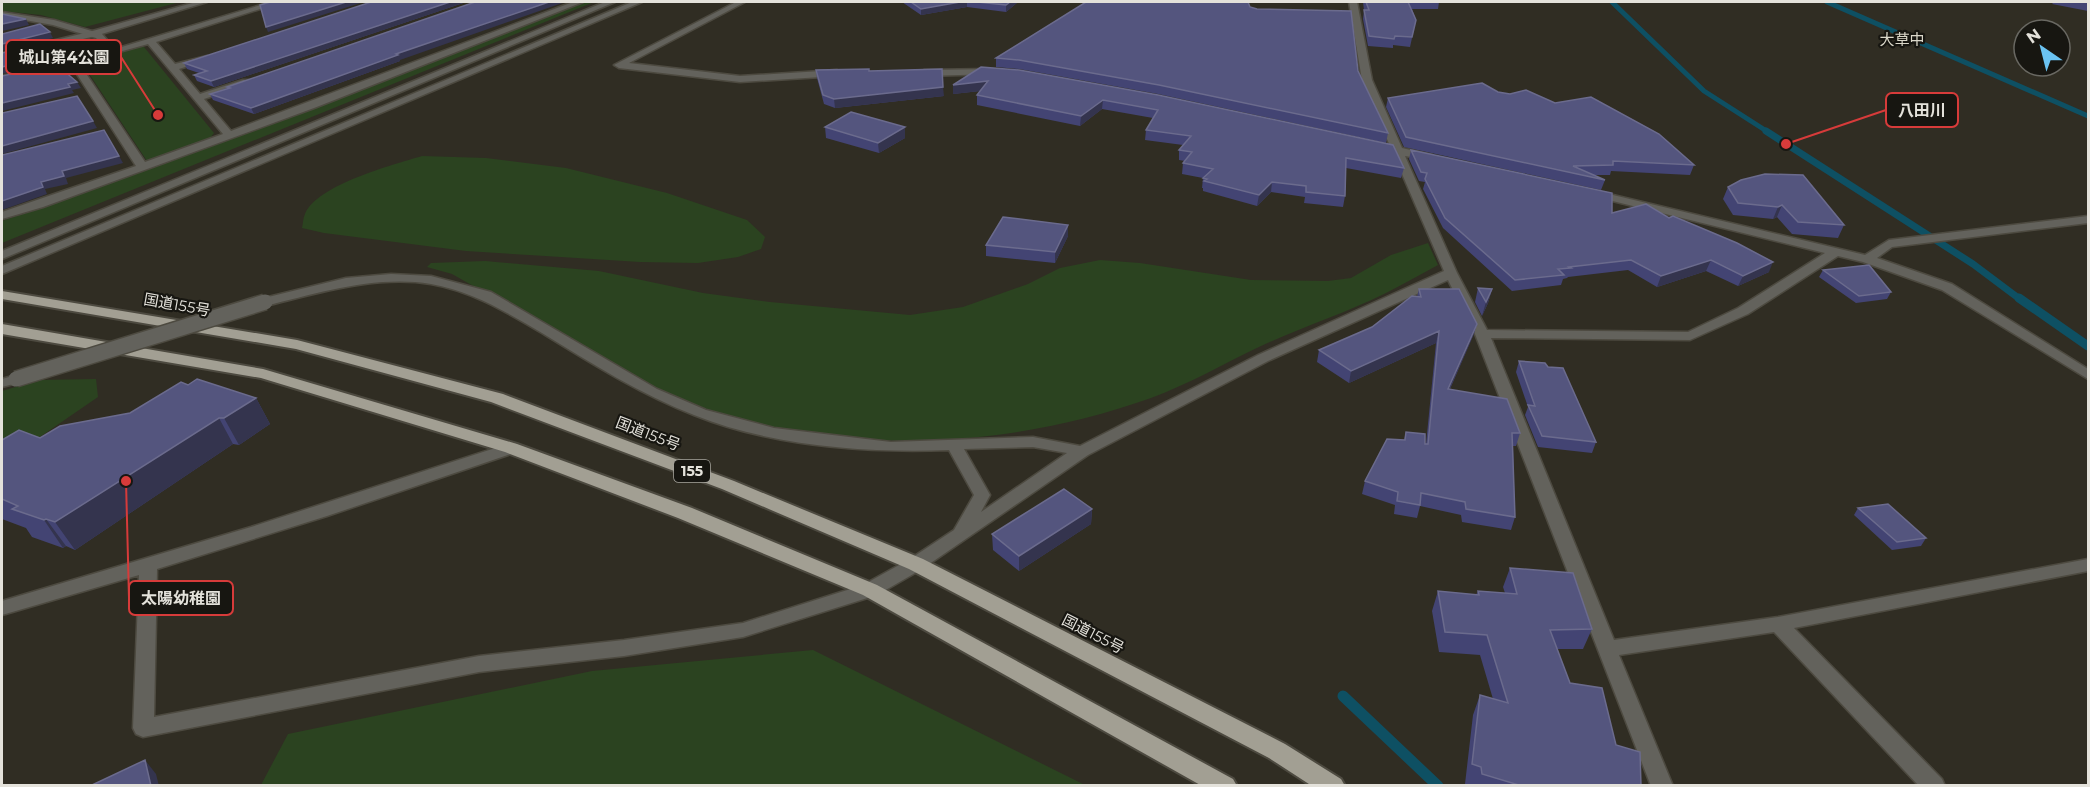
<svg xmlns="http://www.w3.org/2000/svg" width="2090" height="787" font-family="Montserrat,'Noto Sans JP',sans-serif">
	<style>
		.green { fill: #2b4320 }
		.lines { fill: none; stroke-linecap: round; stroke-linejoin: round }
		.stream-far3 { stroke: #0e5063; stroke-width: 5 }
		.stream-far2 { stroke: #0e5063; stroke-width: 7 }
		.stream-far1 { stroke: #0e5063; stroke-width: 9 }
		.stream { stroke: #0e5063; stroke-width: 11 }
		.minor-casing { stroke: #4d4a40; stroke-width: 3 }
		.tertiary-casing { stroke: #4d4a40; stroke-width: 3 }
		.trunk-casing { stroke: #4d4a40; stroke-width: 4 }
		.minor { fill: #63625c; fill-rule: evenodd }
		.tertiary { fill: #63625c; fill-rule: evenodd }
		.trunk { fill: #a29f93; fill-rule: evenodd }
		.minor-bridge-casing { stroke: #4d4a40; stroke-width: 18; stroke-linecap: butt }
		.minor-bridge { stroke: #63625c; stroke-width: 15 }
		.wall { fill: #434473 }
		.shaded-wall { fill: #34344e }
		.building { fill: #54557e; stroke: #6b6b8d; stroke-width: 1.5 }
		.labels { text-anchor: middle; stroke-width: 4.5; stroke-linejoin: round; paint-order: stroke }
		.shield { fill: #171611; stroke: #a6a59e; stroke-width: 1.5 }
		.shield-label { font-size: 14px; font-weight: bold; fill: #e4e2db }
		.far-quarter-label { font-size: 15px; fill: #dbd8ca; stroke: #171611 }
		.street-label { font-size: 15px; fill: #e4e2db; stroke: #171611 }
		.leader { fill: none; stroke: #d73b3a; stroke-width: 2 }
		.callout-dot { fill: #d73b3a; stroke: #171611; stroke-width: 2 }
		.callout { fill: #171611; stroke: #d73b3a; stroke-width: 2 }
		.callout-label { font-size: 16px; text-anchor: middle; font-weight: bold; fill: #e4e2db }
	</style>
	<rect width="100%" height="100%" fill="#302d23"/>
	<path class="green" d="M2,2H180L85,27L41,15L2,11Z
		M585,2H594L2,243V221L56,203L305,112Z
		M135,47H144L214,133L210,138L147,161L82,63Z
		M422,156L486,158L566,168L667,193L747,220L765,237L761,249L738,257L698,263L640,262L466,251L324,233L302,228C303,224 303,218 305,214C317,185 392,165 422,156Z
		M1428,243L1438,265C1421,274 1404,284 1386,293C1346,313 1302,327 1261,346C1225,363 1189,384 1151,398C992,455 802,459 648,385L452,274L427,267L431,263L485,261L599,271L703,293L770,302L910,315L963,307L1028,284L1060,268L1100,260L1140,263L1251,280L1328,281L1351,278L1391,255Z
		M96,379L98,397L31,443L2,455V391L39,380Z
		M813,650L1085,785H261L288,734L592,671Z"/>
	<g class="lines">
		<path class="stream-far3" d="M1612,2L1704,91L1768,132
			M1827,2L2088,116"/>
		<path class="stream-far2" d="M1766,131L1973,264L2021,300"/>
		<path class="stream-far1" d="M2019,298L2088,346"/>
		<path class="stream" d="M1343,696L1438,786"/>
		<defs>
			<path id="minor" d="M271,2H282L156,42L175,64L207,56V60L179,69L200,94L243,80H249V84L204,99L231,131L573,2H583L314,108L43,207L2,219V212L136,166L71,65L2,82V76L107,51L96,38L53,25L2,16V12L54,20L102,34L115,49ZM148,44L223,134L145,162L79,63Z
				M736,2H745L629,63L740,76L837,70L842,73L837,76L740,82L619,68L614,65Z
				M1349,2H1357L1372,80L1402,148L1432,155L1433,157L1428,160L1405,156L1457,273L1487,330L1688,332L1738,308L1825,253L1588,195L1586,193L1592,190L1865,255L1889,240L2088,216V223L1892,247L1877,258L1952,284L2088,369V379L1942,290L1863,262L1838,256L1748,314L1690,340L1491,338L1614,640L1778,617L2088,559V571L1794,628L1942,779L1945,786H1919L1774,632L1619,655L1673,786H1651L1475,334L1448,280L1268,361L1088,455L922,569L877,595L743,637L624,656L479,672L143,737L136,734L133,728L139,575L2,615V601L251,527L511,443L517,444L519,448L517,452L327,516L157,569L154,717L479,656L624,640L743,623L863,585L910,559L954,530L974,495L949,450C866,453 771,446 694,415C640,394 591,363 542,333C506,312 472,291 431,284C375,275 319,293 265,306L258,302L260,299L346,278L391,274L431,276L491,292L657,389L706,410L774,428L891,442L1033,437L1080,446L1258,355L1444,271L1393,153L1370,146L1375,143L1390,146L1362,80ZM1033,447L1067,453L981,512L990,495L964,449Z
				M993,69L998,72L996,74L924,76L919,73L924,70Z
				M16,375L23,379L21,382L2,387V379Z"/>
			<path id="tertiary" d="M196,2H207L95,36L2,59V53L89,32Z
				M605,2H615L2,259V251Z
				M632,2H642L2,274V266Z"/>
			<path id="trunk" d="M2,291L297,340L503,394L734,481L923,559L1285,744L1341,779L1345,786H1312L1269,758L909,569L722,489L491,402L296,349L2,299Z
				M2,324L263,369L517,444L692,508L877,585L1233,779L1237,786H1202L863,595L678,518L505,452L261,378L2,334Z"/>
		</defs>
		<use href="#minor" class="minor-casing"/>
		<use href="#tertiary" class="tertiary-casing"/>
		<use href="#trunk" class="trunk-casing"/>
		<use href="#minor" class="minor"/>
		<use href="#tertiary" class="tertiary"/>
		<use href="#trunk" class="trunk"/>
		<defs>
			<path id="minor-bridge" d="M16,379L265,302"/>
		</defs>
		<use href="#minor-bridge" class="minor-bridge-casing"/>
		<use href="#minor-bridge" class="minor-bridge"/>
	</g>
	<path class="wall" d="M371,2H466L214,87L197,81L194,75L199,73L187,69L184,63Z
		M902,2H1018L1006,12L967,7L921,15Z
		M1363,2H1439L1438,9H1412L1416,20L1410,47L1393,45V48L1368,46L1363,19L1364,10Z
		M2054,2H2088V11L2052,4Z
		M1250,7L1358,71L1388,133L1386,143L1158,94L1019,69L996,67V58Z
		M400,60V61L254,114L213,100L210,94L227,88V87Z
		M981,67L1404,168L1401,178L1346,168L1345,196L1343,207L1304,203L1305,197L1271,192L1257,206L1203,191V188H1202L1203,178L1182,174L1183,163L1185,161L1179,160V150L1183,145L1145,140L1146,130L1153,118L1102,109L1080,126L977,105V95L980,91L953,94V85Z
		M816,70L869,71L944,96L835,108L824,104L817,78Z
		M1498,92L1694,165L1690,175L1611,171L1610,175H1594L1605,180L1601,190L1404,147L1386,107L1388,98Z
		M825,127L905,138L879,153L826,138Z
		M1411,150L1612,213L1769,272L1738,286L1706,271L1657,287L1628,270L1568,277L1567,278L1563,279L1561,285L1512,291L1443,228L1423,189L1425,182L1419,181L1409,159Z
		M1728,187L1844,225L1838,238L1792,234L1777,217L1773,219L1733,215L1723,199Z
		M1068,225V236L1055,263L986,256V245Z
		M1823,270L1891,292L1887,299L1856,303L1819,277Z
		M1478,288L1492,289L1488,303L1482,316L1475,302Z
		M1419,289L1477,324L1473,336L1450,389L1520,433L1516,446H1513L1515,517L1511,530L1462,522L1461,515L1420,506L1417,518L1394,514L1395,505L1362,494L1365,481L1404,440L1406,432L1426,444L1436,343L1349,383L1317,362L1319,350L1372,327L1417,297Z
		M1519,361L1548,367L1596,442L1592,453L1538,447L1525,415L1528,407L1516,372Z
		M188,385L256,398L270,424L239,445L233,444L75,550L66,546L63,548L32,537L26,528L2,519V440L40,438L130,413Z
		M1858,508L1926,538L1921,546L1892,550L1854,515Z
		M1092,509L1091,524L1019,571L993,550L992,534Z
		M1510,568L1592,629L1583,649H1557L1570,683L1616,745L1641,786H1470L1465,784L1473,715L1480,695L1493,699L1480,655L1439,652L1432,611L1438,591L1476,595L1478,591L1505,593L1503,587Z"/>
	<path class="shaded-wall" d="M346,2H364L268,32L266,27Z
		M450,2H466L214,87L211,81Z
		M549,2H565L400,60V61L254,114L251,108L396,54Z
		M960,2H967V7L921,15V9Z
		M1010,2H1018L1006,12V5Z
		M26,19L29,25L2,31V24Z
		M50,32L53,38L2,51V44Z
		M67,46L70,53H69L71,56L2,74V67Z
		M988,81L989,90L953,94V85Z
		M77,82L81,88L72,90L74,93L2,111V103Z
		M943,87L944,96L835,108L834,99Z
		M1103,100L1102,109L1080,126L1081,116Z
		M93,121L97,128L2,154V146Z
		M905,127V138L879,153L878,143Z
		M119,156L123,163L66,178L68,184L45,189L47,194L2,210V201L62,171Z
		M1272,182L1271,192L1257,206L1259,195Z
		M1782,205L1777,217L1773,219L1778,207Z
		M1068,225V236L1055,263V252Z
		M1711,260L1706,271L1657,287L1661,276Z
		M1773,262L1769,272L1738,286L1743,276Z
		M1492,289L1488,303L1482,316L1486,302Z
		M1477,324L1473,336L1444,401L1448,389Z
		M1439,331L1436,343L1349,383L1351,371Z
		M256,398L270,424L239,445L224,418Z
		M219,418L233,444L75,550L55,522Z
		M1092,509L1091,524L1019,571V556Z
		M46,519L66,546L63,548L44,520Z
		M145,760L156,774L159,786H151Z"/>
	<path class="building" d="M270,2H346L266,27L260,5Z
		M371,2H450L211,81L194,75L207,71L184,63Z
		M475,2H549L396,54L398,55L251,108L210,94L230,88L227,87Z
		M911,2H960L921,9Z
		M977,2H1010L1006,5Z
		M1086,2H1248L1250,7L1257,9L1351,11L1358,71L1388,133L1159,85L1019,60L996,58Z
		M1366,2H1408L1416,20L1412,37L1395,36L1394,39L1369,36L1364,10H1369Z
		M2,14L26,19L2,24Z
		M40,24L50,32L2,44V34Z
		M60,40L67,46L64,47L67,50L2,67V53Z
		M56,64L77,82L68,84L70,87L2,103V76Z
		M981,67L1019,70L1158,95L1393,145L1404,168L1346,158L1345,196L1306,192V186L1272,182L1259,195L1204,181L1207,179L1203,178L1213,169L1183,163L1192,152L1179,150L1191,136L1146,130L1158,110L1103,100L1081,116L977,95L988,81L953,85Z
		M869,69V71L942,69L943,87L834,99L823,95L816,70Z
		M1482,83L1498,92L1510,94L1526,90L1555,103L1591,97L1659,134L1694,165L1613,161V165L1573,166L1605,180L1406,137L1388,98Z
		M77,96L93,121L2,146V113Z
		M851,112L905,127L878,143L825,127Z
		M104,130L119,156L62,171L64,176L41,182L43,187L2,201V155Z
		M1411,150L1612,193V213L1646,204L1669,218L1673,216L1737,243L1773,262L1743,276L1711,260L1661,276L1631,260L1569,267L1571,268L1558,269L1564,275L1515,280L1445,218L1425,179L1427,173L1421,172Z
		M1765,174L1803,175L1844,225L1798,222L1782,205L1778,207L1738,203L1728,187L1741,180Z
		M1003,217L1068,225L1055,252L986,245Z
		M1869,265L1891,292L1859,296L1823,270Z
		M1478,288L1492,289L1486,302Z
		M1419,289H1459L1477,324L1448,389L1507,399L1520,433H1512L1515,517L1466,509L1465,502L1421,493L1420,505L1397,501L1398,492L1365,481L1387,439L1405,440L1406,432L1425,434V444H1428L1439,331L1351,371L1319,350L1372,327L1412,296L1421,297Z
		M1519,361L1545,363L1548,367L1563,368L1596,442L1542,436L1528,405L1535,406Z
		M197,379L256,398L224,418H219L55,522L46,519L44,520L12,509L18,506L2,499V440L19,430L40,438L60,426L130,413L181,382L188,385Z
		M1064,489L1092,509L1019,556L992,534Z
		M1888,504L1926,538L1897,542L1858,508Z
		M1510,568L1573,573L1592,629L1550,630L1570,683L1602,688L1616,745L1640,752L1641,786H1522L1482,774L1481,767L1472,764L1480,695L1508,703L1487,635L1445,632L1438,591L1479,595L1478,591L1517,594Z
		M145,760L151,786H90Z"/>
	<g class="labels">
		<rect class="shield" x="674" y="460" width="36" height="22" rx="4.5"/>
		<g class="shield-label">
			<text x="692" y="476">155</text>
		</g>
		<g class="far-quarter-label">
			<text x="1902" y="45">大草中</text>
		</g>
		<g class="street-label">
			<text transform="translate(177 305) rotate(10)" y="5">国道155号</text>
			<text transform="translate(648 434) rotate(21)" y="5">国道155号</text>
			<text transform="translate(1093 634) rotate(27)" y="5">国道155号</text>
		</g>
	</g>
	<path class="leader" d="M158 115L121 57M1786 144L1886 110M126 481L129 598"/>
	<g class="callout-dot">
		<circle cx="158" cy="115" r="6"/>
		<circle cx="1786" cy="144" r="6"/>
		<circle cx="126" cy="481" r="6"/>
	</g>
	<g class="callout">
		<rect x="6" y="40" width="115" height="34" rx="6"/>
		<rect x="1886" y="93" width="72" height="34" rx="6"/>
		<rect x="129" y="581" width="104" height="34" rx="6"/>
	</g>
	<g class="callout-label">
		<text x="64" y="63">城山第4公園</text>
		<text x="1922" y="116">八田川</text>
		<text x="181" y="604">太陽幼稚園</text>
	</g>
	<rect width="2090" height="787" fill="none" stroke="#e4e2db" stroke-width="6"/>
	<g transform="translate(2042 48) rotate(325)"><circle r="28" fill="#171611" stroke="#696862" stroke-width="1.5"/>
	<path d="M0-4.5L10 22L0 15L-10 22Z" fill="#6bc3f2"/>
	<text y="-9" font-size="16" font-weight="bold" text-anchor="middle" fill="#e4e2db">N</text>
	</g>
</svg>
